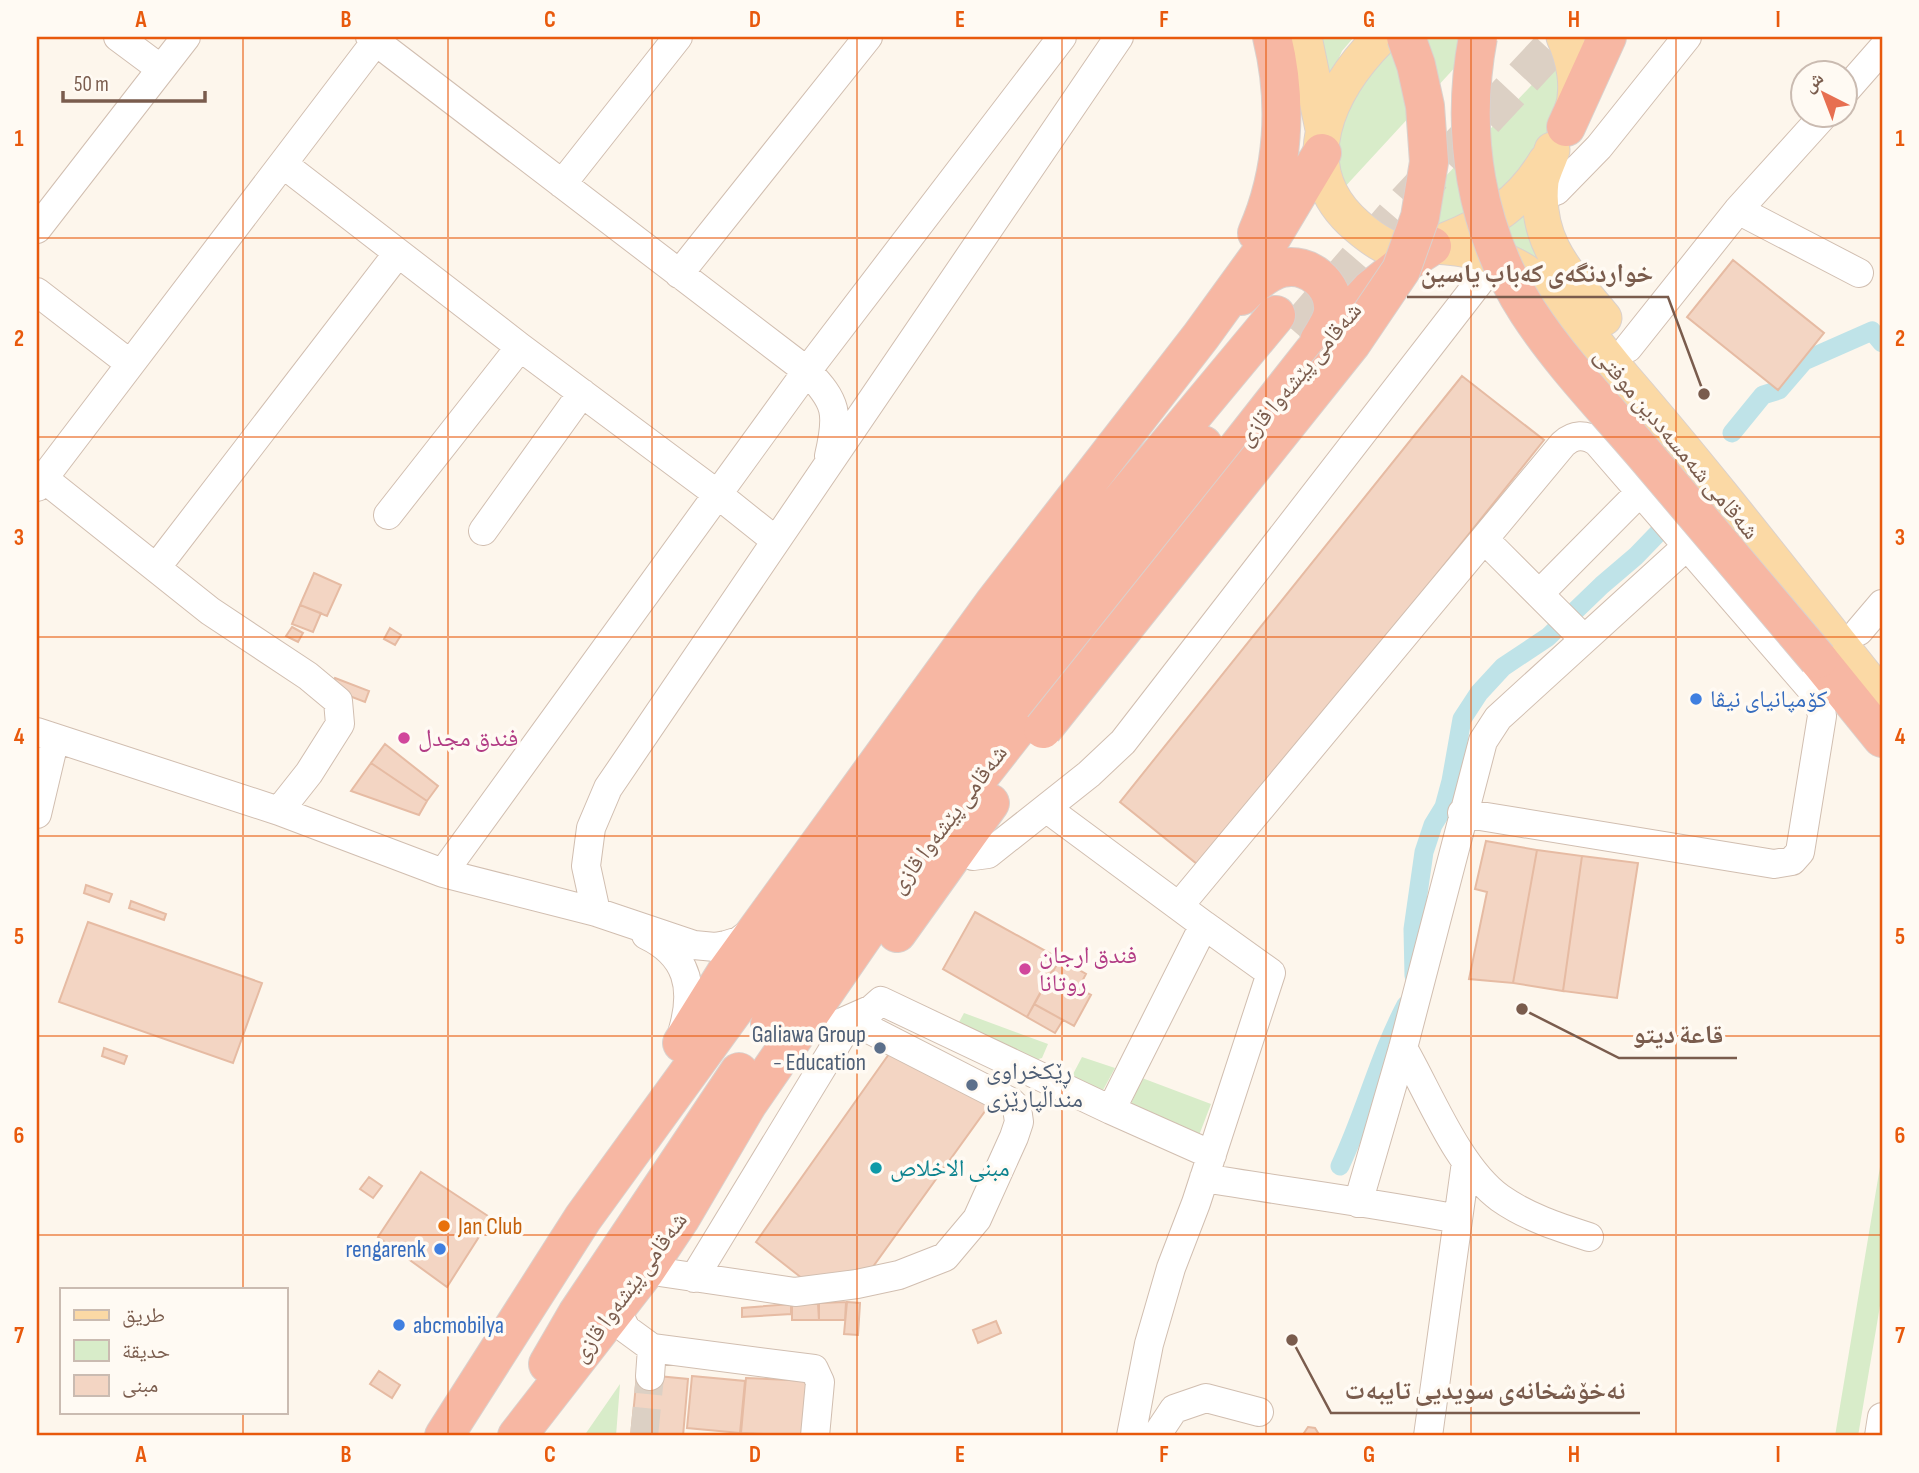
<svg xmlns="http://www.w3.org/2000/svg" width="1919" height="1473" font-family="'Sofia Sans Condensed','Noto Naskh Arabic',sans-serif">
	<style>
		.green { fill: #d8ecc9 }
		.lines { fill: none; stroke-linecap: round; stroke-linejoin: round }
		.canal { stroke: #bfe3e8; stroke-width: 19 }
		.building { fill: #f3d5c3; stroke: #e6bba3; stroke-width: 2 }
		.minor-tunnel { stroke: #dcd0c4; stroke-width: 28; stroke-dasharray: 28 14; stroke-linecap: butt }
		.highway-tunnel { stroke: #dcd0c4; stroke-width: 38; stroke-dasharray: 38 19; stroke-linecap: butt }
		.minor-casing { stroke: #d1beb0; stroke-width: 30 }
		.major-casing { stroke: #dad1cd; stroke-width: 37 }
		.highway-casing { stroke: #dad1cd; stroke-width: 40 }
		.minor { stroke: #fff; stroke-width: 28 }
		.major { stroke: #fbd9a5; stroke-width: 35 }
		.highway { stroke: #f7b7a3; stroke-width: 38 }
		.highway-bridge-casing { stroke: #dad1cd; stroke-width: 40; stroke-linecap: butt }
		.highway-bridge { stroke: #f7b7a3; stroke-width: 38 }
		.grid { fill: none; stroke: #e8590c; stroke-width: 2; stroke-opacity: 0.55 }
		.shop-dot { fill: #3f7fe0; stroke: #fffaf3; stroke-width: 2.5 }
		.hotel-dot { fill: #d1479c; stroke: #fffaf3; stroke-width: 2.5 }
		.service-dot { fill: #5c6f8a; stroke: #fffaf3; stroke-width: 2.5 }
		.culture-dot { fill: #0f9aa8; stroke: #fffaf3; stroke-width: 2.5 }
		.food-dot { fill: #e8710a; stroke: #fffaf3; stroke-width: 2.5 }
		.labels { text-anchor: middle; stroke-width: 7; stroke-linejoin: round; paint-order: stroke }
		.street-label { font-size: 24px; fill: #7a5c4d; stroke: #fffaf3 }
		.shop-label { font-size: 24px; fill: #366cbe; stroke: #fffaf3; text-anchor: start }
		.hotel-label { font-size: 24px; fill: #b23c85; stroke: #fffaf3; text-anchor: start }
		.service-label { font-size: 24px; fill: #4e5e75; stroke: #fffaf3; text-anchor: end }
		.culture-label { font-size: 24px; fill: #0d838f; stroke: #fffaf3; text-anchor: start }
		.food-label { font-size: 24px; fill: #c56008; stroke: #fffaf3; text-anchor: start }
		.leader { fill: none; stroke: #7a5c4d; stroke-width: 2.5 }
		.callout-dot { fill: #7a5c4d; stroke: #fffaf3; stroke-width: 2.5 }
		.callout-label { font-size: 26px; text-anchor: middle; font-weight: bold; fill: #7a5c4d; stroke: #fffaf3; stroke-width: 7; stroke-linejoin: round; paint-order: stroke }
		.neatline { fill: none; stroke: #e8590c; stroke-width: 2.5 }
		.grid-label { font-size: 23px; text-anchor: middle; font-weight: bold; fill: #e8590c }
	</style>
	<rect width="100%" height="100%" fill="#fdf6ec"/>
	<path class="green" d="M1317,37H1354L1342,51L1326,87Z
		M1398,37H1483L1342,190L1335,138L1342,110Z
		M1560,55L1558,112L1541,145L1516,176L1490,201L1438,228L1394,231Z
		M1530,203L1560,277L1506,251L1508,221Z
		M964,1013L1048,1044L1042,1058L1035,1060L958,1024Z
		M1082,1057L1115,1068L1102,1092L1071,1078Z
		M1142,1078L1211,1104L1198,1138L1130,1106Z
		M1882,1155V1294L1858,1436H1835Z
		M620,1384L616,1436H584Z"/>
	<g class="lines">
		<path class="canal" d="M1732,433L1763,395L1779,390L1804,361L1872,331L1882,343
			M1414,976L1413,929L1424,852L1433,825L1444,807L1451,781L1462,719L1479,693L1503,667L1548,637L1602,585L1636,556L1662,529
			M1340,1166C1365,1113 1379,1056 1406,1005"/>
	</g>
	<path class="building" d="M1733,260L1824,333L1778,390L1687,317Z
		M1462,376L1544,440L1202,868L1120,802Z
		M314,573L341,585L327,616L300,605Z
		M300,605L321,613L313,632L292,624Z
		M292,627L303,633L298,642L286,636Z
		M390,628L401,635L395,645L384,639Z
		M335,678L369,691L365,702L331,689Z
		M385,744L438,786L427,801L371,763Z
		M371,763L427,801L419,815L351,791Z
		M1486,841L1537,850L1513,983L1469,979L1487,892L1475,889Z
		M1537,850L1582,856L1563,991L1513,983Z
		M1582,856L1638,863L1617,998L1563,991Z
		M86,885L112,894L109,902L84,893Z
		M131,901L166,914L164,920L129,908Z
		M975,912L1060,959L1027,1017L943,969Z
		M88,922L262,983L233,1063L59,1002Z
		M1060,959L1086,974L1078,989L1051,973Z
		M1051,973L1091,995L1074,1026L1034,1004Z
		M1034,1004L1063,1020L1055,1033L1027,1017Z
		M901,1037L998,1093L872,1268L803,1279L756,1242Z
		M104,1048L127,1056L124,1064L102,1056Z
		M421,1172L491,1218L447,1287L378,1237Z
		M369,1177L382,1186L373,1198L360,1189Z
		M846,1302L845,1320H819V1303Z
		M847,1302L860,1303L858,1335L844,1334Z
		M791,1304V1314L742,1317V1308Z
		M792,1304H818L819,1320H792Z
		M996,1321L1001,1333L978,1343L973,1330Z
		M379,1371L400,1385L392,1398L370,1384Z
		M637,1374L688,1379L683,1436H631Z
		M692,1376L745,1381L740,1433L687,1428Z
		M746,1378L812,1381L806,1436L741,1433Z
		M1308,1427L1315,1428L1320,1436H1302Z"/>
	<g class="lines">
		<path class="minor-tunnel" d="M644,1436L650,1376"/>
		<path class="highway-tunnel" d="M1295,332L1408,201L1561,37"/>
		<defs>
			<path id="minor" d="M118,37L161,69
				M370,37L807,371C837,402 839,413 829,456
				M1846,90L1882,49
				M283,164L520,347L716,493L776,541
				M562,184L678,37
				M1541,194L1556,191L1599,147L1687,37
				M1738,210L1859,273
				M37,229L186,37
				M679,274L868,37
				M37,292L129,363
				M1628,348L1738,210L1823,116
				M43,478L210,611L308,676L338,701L340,724L309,773L279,811
				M37,487L376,41
				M388,515L520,347
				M483,531L582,393
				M1495,550L1584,639
				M156,568L398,253
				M1539,594L1640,492
				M1859,631L1882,604
				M37,732L279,811L443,873L596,912L694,945L715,947L726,945L739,941L755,929
				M1046,808L1204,925L1111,1110
				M37,814L55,738
				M957,848L973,856L988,854L1089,774L1123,742L1497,259
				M443,873L807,371L1062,37
				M1179,906L1563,444C1574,434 1585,434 1597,442L1818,697L1822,716L1800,852L1792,861L1774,864L1462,813
				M596,912L586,866L591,828L608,788L1119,37
				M646,935C688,955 695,988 683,1030
				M838,1024L872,1009L881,1001L1111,1110L1212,1155
				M1403,1048C1429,1093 1458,1168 1500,1198C1527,1217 1558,1227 1589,1237
				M1204,1178C1289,1192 1374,1203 1458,1219
				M1358,1203L1403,1048L1483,741L1498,718L1688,545
				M646,1270L795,1292L857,1284L899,1275L945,1257L977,1219L1014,1137L1019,1122L1017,1108L1011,1102L851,1020L694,1278
				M620,1304V1317L626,1329L652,1348L814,1369L820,1382L815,1436
				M650,1376L652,1348
				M1131,1436L1149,1344L1171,1268L1196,1203L1271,973L1204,925
				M1156,1436L1174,1409L1206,1398L1259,1412
				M1428,1436L1466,1162
				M1879,1436L1882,1417"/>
			<path id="major" d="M1304,37L1323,129
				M1381,37C1329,89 1289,168 1357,226C1372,239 1392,254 1414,252C1424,251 1435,245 1444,241C1488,224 1521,203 1546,161
				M1564,37C1574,59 1580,88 1572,111
				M1552,150C1549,160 1543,171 1541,181C1534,243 1568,274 1604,318
				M1432,246C1464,247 1496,254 1524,271C1562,295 1598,348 1628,383C1716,485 1798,592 1882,697"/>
			<path id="highway" d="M1566,127L1607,37
				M1257,233C1284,172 1288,102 1272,37
				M1241,296C1252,285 1267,272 1282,268C1308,262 1335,284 1333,311C1332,322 1324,332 1319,341
				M1818,659L1882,738
				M897,933L990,803
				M770,1024L870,875L1064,619L1203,445
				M682,1043L725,974L994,603L1201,336L1267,245L1322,153
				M548,1364L577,1314L739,1072
				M444,1436L583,1218L845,857L1039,600L1276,315
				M517,1436L646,1270L680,1219L747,1105L928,842L1313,352L1370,290L1399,267L1432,246"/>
		</defs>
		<use href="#minor" class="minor-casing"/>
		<use href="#major" class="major-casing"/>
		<use href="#highway" class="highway-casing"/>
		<use href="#minor" class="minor"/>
		<use href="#major" class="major"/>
		<use href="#highway" class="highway"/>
		<defs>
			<path id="highway-bridge" d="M1478,37C1460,132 1475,230 1528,312C1562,364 1606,409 1646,456C1704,524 1761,592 1818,659
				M1043,729L1351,344L1401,270L1420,217L1429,162L1425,106L1416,65L1406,37"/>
		</defs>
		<use href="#highway-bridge" class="highway-bridge-casing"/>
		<use href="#highway-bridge" class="highway-bridge"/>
	</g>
	<path class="grid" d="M243,37V1289M448,37V1436M652,37V1436M857,37V1436M1062,37V1436M1266,37V1436M1471,37V1436M1676,37V1436M37,238H1882M37,437H1882M37,637H1882M37,836H1882M37,1036H1882M37,1235H1882M243,1412V1436"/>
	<g class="shop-dot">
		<circle cx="1696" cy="699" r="7"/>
		<circle cx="440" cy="1249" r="7"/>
		<circle cx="399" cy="1325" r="7"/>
	</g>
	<g class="hotel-dot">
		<circle cx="404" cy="738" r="7"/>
		<circle cx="1025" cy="969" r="7"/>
	</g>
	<g class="service-dot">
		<circle cx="880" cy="1048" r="7"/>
		<circle cx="972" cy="1085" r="7"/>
	</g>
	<circle class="culture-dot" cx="876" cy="1168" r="7"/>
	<circle class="food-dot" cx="444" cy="1226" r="7"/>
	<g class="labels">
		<g class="street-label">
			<text transform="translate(1299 374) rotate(-50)" y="8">شەقامی پێشەوا قازی</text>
			<text transform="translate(1677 443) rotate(50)" y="8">شەقامی شەمسەددین موفتی</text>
			<text transform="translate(948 819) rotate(-53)" y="8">شەقامی پێشەوا قازی</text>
			<text transform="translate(629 1287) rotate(-54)" y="8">شەقامی پێشەوا قازی</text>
		</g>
		<g class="shop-label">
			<text x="1710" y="707">کۆمپانیای نیڤا</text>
			<text x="426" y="1257" text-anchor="end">rengarenk</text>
			<text x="413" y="1333">abcmobilya</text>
		</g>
		<g class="hotel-label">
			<text x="418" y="746">فندق مجدل</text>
			<text x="1039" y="963">فندق ارجان<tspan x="1039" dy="28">روتانا</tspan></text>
		</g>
		<g class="service-label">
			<text x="866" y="1042">Galiawa Group<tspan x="866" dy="28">- Education</tspan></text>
			<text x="986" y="1079" text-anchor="start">ڕێکخراوی<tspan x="986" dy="28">منداڵپارێزی</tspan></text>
		</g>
		<g class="culture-label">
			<text x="890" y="1176">مبنى الاخلاص</text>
		</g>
		<g class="food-label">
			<text x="458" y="1234">Jan Club</text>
		</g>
	</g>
	<path class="leader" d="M1704 394L1668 297H1407M1522 1009L1619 1058H1737M1292 1340L1331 1413H1640"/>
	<g class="callout-dot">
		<circle cx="1704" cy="394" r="7"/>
		<circle cx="1522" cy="1009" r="7"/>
		<circle cx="1292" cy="1340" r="7"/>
	</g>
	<g class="callout-label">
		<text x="1537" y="282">خواردنگەی کەباب یاسین</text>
		<text x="1678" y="1043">قاعة ديتو</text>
		<text x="1485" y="1399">نەخۆشخانەی سویدیی تایبەت</text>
	</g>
	<rect width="1919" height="1473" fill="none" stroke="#fffaf3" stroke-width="77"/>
	<rect x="60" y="1288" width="228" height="126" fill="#fffaf3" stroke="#cabbb1" stroke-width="2"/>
	<rect x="74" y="1310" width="35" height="10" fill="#fbd9a5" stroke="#cabbb1" stroke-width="2"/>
	<text x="122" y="1322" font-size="21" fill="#7a5c4d">طريق</text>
	<rect x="74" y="1340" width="35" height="21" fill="#d8ecc9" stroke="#cabbb1" stroke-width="2"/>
	<text x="122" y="1358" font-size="21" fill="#7a5c4d">حديقة</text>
	<rect x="74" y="1375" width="35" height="21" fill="#f3d5c3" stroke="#cabbb1" stroke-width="2"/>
	<text x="122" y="1392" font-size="21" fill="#7a5c4d">مبنى</text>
	<g transform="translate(1824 94) rotate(318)"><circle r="33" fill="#fffaf3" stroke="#cabbb1" stroke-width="2"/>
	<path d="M0-5L12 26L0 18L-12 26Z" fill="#e76f51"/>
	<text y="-10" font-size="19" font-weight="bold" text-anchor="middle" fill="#7a5c4d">ش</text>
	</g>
	<path d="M63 91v10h142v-10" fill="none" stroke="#7a5c4d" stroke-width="3.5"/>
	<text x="74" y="91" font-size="21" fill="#7a5c4d" stroke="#fffaf3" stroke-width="5" paint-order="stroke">50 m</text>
	<rect x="38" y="38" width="1843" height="1396" class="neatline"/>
	<g class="grid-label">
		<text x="141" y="27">A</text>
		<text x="346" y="27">B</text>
		<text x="550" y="27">C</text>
		<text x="755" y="27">D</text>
		<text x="960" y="27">E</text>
		<text x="1164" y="27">F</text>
		<text x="1369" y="27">G</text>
		<text x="1574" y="27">H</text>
		<text x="1778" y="27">I</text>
		<text x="19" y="146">1</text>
		<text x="1900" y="146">1</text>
		<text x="19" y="346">2</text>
		<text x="1900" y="346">2</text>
		<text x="19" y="545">3</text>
		<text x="1900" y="545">3</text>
		<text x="19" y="744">4</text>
		<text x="1900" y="744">4</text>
		<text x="19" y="944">5</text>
		<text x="1900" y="944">5</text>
		<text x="19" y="1143">6</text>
		<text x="1900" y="1143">6</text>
		<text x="19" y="1343">7</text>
		<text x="1900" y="1343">7</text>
		<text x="141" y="1462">A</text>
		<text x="346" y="1462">B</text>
		<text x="550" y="1462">C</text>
		<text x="755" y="1462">D</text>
		<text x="960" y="1462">E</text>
		<text x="1164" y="1462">F</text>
		<text x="1369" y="1462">G</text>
		<text x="1574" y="1462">H</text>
		<text x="1778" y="1462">I</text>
	</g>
</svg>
